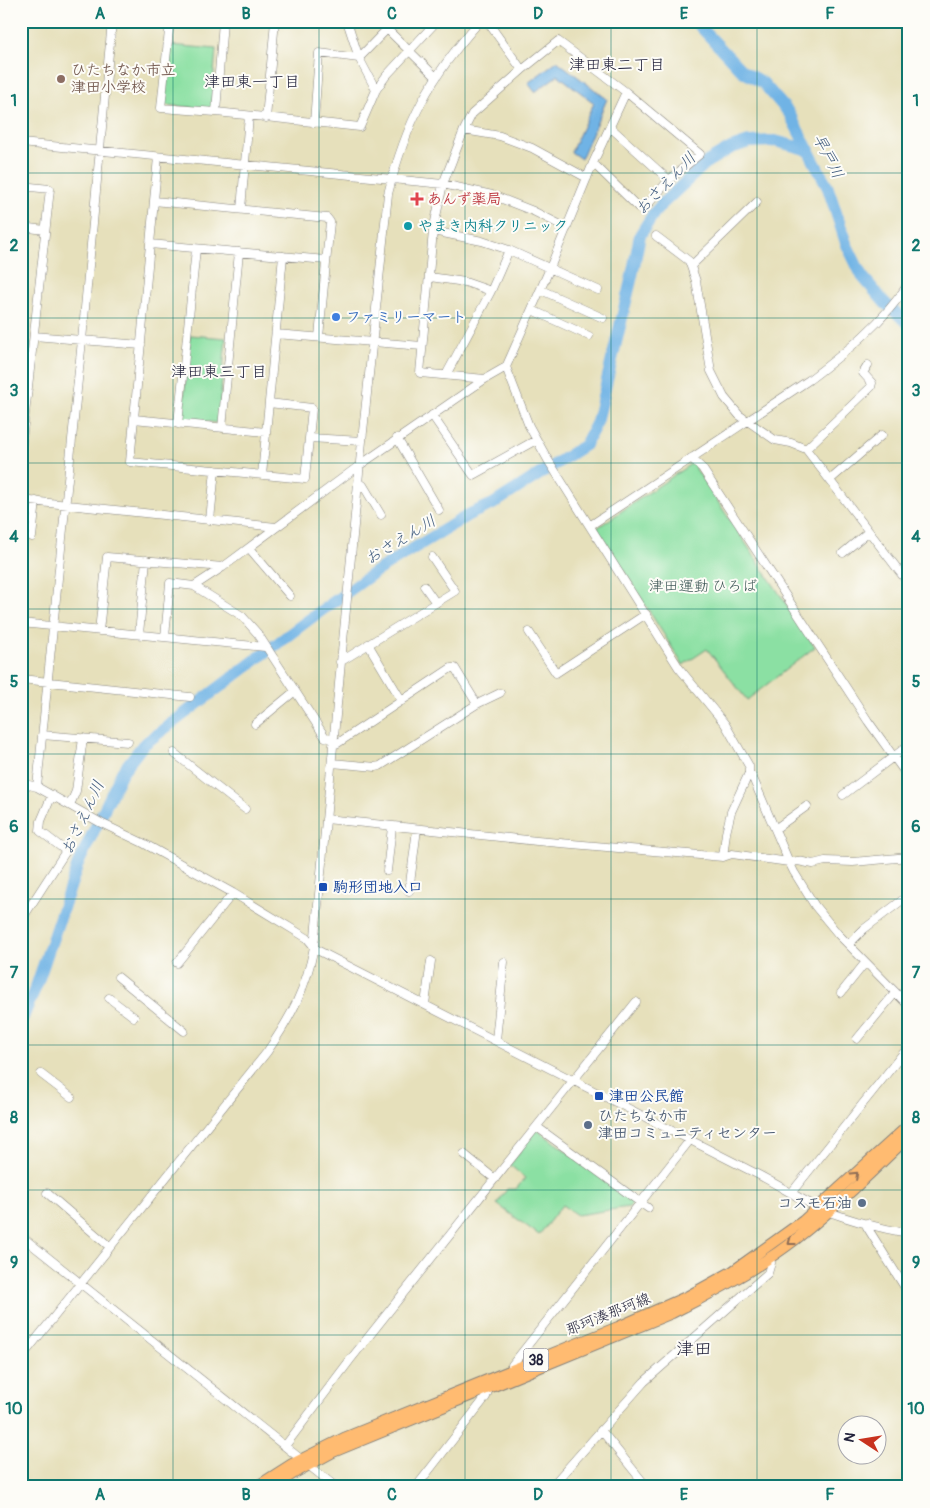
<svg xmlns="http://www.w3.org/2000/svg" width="930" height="1508" font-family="Pangolin,'Klee One',sans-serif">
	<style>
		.green { fill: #8be0a3; stroke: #56816f }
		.water { fill: #6fb3e5; stroke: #486a90 }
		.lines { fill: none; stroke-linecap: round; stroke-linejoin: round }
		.river { stroke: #6fb3e5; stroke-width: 12 }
		.minor-casing { stroke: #84817b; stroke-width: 9 }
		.major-casing { stroke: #84817b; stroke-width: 12 }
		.minor { stroke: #fff; stroke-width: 8 }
		.major { stroke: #ffbb71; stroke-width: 10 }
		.oneway { stroke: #906e56 }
		.grid { fill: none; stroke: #0f766e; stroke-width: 1; stroke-opacity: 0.55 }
		.education-dot { fill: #8d6e63; stroke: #fdfcf7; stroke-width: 2 }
		.health-dot { fill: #e0444e; stroke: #fdfcf7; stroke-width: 2 }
		.culture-dot { fill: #0f9aa8; stroke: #fdfcf7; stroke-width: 2 }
		.shop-dot { fill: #3f7fe0; stroke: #fdfcf7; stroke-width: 2 }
		.transit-dot { fill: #1a4fb4; stroke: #fdfcf7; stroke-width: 2 }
		.service-dot { fill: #5c6f8a; stroke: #fdfcf7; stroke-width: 2 }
		.labels { text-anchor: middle; stroke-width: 4; stroke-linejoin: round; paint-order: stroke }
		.shield { fill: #fdfcf7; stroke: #646373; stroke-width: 1 }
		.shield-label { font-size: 14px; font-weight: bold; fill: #22223b }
		.education-label { font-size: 15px; font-weight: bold; fill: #785e54; stroke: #fdfcf7; text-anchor: start }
		.health-label { font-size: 15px; font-weight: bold; fill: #be3a42; stroke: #fdfcf7; text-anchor: start }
		.culture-label { font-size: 15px; font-weight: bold; fill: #0d838f; stroke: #fdfcf7; text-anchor: start }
		.shop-label { font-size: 15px; font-weight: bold; fill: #366cbe; stroke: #fdfcf7; text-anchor: start }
		.park-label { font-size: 15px; fill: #425b5a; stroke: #fdfcf7 }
		.transit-label { font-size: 15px; font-weight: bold; fill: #164399; stroke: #fdfcf7; text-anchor: start }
		.service-label { font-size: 15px; font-weight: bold; fill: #4e5e75; stroke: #fdfcf7; text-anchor: start }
		.street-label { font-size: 15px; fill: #22223b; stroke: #fdfcf7 }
		.neighbourhood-label { font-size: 16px; fill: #22223b; stroke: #fdfcf7 }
		.water-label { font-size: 16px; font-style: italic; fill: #415c7f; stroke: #fdfcf7 }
		.quarter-label { font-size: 18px; fill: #22223b; stroke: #fdfcf7 }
		.neatline { fill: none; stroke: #0f766e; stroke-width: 2 }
		.grid-label { font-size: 16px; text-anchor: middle; font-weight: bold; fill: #0f766e }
	</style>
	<rect width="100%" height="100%" fill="#fdfcf7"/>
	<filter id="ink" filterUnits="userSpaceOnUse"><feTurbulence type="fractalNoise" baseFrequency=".02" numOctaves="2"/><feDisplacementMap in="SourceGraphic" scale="10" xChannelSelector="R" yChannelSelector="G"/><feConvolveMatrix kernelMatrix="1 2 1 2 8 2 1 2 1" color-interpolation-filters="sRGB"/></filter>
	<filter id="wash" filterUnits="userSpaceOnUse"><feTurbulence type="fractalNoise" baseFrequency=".0096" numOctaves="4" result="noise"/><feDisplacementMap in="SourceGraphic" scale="20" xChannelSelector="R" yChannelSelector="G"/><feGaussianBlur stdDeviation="1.12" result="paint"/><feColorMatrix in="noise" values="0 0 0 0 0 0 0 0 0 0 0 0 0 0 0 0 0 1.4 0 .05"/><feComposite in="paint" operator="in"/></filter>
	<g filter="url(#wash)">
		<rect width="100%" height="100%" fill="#e6e0bb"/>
		<path class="green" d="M170,45L216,49L211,109L164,105Z
			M190,335L226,338L218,423L182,419Z
			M692,463L815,647L747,700L707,649L683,665L597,528Z
			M536,1129L635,1201L629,1207L577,1215L562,1205L539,1235L497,1204L507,1189H516L525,1178L510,1165Z"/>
		<path class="water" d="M557,61L607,99L581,159L571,152L594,103L558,75L535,92L528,83Z"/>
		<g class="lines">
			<path class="river" d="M695,21L742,71L763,83L789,113L828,188L846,243L862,276L885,303L909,324
				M21,1022L37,984L78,864L122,772L143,745L307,621L375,572L470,514L493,504L585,445L597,422L632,276L640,235L654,213L663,203L707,162L731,148L749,142L775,141L809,150"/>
		</g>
	</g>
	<g filter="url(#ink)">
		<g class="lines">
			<defs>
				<path id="minor" d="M170,21L161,108L216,112L360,127L376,90L386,76L437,21
					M347,21L359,58L376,90
					M394,21L387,29L436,77
					M487,21L522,70
					M216,112L223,21
					M266,118L275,21
					M314,123L319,53L359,58L387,29
					M610,127L669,180
					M464,130L500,136L532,148L587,178
					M21,143L443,184L492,195L533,211L567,228
					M158,157L130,462L305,479L312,408L269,403
					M21,186L50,189L21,450
					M154,201L327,218L330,222L319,337
					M241,209L249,116
					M21,227L45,230
					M433,231L482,241L509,250L598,290
					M656,236L689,261L696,281L711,371L724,397L739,415L775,440L791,443L806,449L909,584
					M150,244L326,260
					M691,266L757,202
					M430,277L465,282L491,291
					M541,290L603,318
					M532,310L589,336
					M276,334L422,346
					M34,336L141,345
					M446,375L491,291L509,250
					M485,379L420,373L433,231L443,184L464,130L472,114L522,70L558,41L626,92L700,154L669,180L642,211L593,163
					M432,415L473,475L536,440
					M134,419L266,432
					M178,424L196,249
					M222,428L239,252
					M309,438L362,441
					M397,438L439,510
					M806,449L871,387L872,383L863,373L868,365
					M691,458L702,468L868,721L909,778
					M262,475L283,256
					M831,479L882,435
					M359,484L363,485L381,515
					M21,500L276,527
					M210,520L215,470
					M591,525L809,380C846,352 883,323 909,283
					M32,537L36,501
					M249,548L290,596
					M843,553L868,532
					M194,586L223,567L360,465L485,379L506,367L550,268L593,163L626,92
					M424,586L436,603
					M21,623L265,647
					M99,631L107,557L223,567
					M529,632L556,673L646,614
					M139,634L146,560
					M165,637L170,583L194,586L242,616L258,634L325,737L333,739
					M368,644L402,701
					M340,662L455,591L432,557
					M21,679L190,697
					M255,724L295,691
					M42,735L128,742
					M333,745L338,743L451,668H455L477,704
					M174,753L245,809
					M332,763L376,767L380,766L477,704L500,693
					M749,773L752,776L789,862L798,861L813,864L825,861L853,862L909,857
					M21,783L37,787L101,823L143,843L233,893L307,938L317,950L755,1173C775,1183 793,1195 813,1205C835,1216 884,1230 909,1233
					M37,787L82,340L112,21
					M843,795L909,745
					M70,805L76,791L83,738
					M326,819L537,841L723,857L726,833L731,812L749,773V766L725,724L679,668L548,460L529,426L506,367
					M775,829L807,806
					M723,857L732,854L789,862L794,872L815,906L838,934L909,1006
					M387,871L392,827
					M409,891L417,829
					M22,919L66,851L40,831L41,821L52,795
					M849,944L864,929L909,895
					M177,963L233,893
					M118,977L184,1031
					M841,993L865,963
					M109,998L134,1017
					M425,1004L431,961
					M857,1039L895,993
					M496,1040L504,962
					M41,1074L71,1097
					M537,1127L648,1208
					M464,1154L495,1179
					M792,1192L909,1046
					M47,1193L110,1247
					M867,1223V1227L909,1294
					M21,1236L336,1487
					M21,1358L267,1052C291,1017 306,989 314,947L362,441L388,194C406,122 430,77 480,21
					M512,1370V1365L690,1140
					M601,1430L647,1487
					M285,1446L350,1360L636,1002
					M416,1487L486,1397L489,1388
					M551,1487L644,1382L768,1273L771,1263L770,1257"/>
				<path id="major" d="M256,1487L292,1464L344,1438L618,1327L688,1296L733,1271L803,1221L909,1125
					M272,1487L296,1472L333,1452L672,1313C715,1292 757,1269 796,1239C836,1207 872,1172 909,1136"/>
			</defs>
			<use href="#minor" class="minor-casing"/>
			<use href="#major" class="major-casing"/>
			<use href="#minor" class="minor"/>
			<use href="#major" class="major"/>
		</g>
		<defs><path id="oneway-chevron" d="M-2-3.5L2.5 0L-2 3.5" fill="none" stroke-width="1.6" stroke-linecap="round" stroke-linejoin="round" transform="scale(1.25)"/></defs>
		<g class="oneway">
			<use href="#oneway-chevron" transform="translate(855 1175) rotate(-43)"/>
			<use href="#oneway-chevron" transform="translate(791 1242) rotate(143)"/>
		</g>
	</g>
	<path class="grid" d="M173,21V1487M319,21V1487M465,21V1487M611,21V1487M757,21V1487M21,173H909M21,318H909M21,463H909M21,609H909M21,754H909M21,899H909M21,1045H909M21,1190H909M21,1335H909"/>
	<circle class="education-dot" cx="61" cy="79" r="5"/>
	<path class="health-dot" d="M414.5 191.5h5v5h5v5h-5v5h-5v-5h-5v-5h5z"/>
	<circle class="culture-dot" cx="408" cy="226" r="5"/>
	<circle class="shop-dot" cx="336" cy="317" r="5"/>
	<g class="transit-dot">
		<rect x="318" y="882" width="10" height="10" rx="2.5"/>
		<rect x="594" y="1091" width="10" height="10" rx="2.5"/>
	</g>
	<g class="service-dot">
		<circle cx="588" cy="1125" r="5"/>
		<circle cx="862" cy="1203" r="5"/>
	</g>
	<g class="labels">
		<rect class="shield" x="523.5" y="1348.5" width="25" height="23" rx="4"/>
		<g class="shield-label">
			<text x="536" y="1365">38</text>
		</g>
		<g class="education-label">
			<text x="71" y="75">ひたちなか市立<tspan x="71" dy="17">津田小学校</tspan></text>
		</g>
		<g class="health-label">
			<text x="427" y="204">あんず薬局</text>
		</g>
		<g class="culture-label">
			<text x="418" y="231">やまき内科クリニック</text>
		</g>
		<g class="shop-label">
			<text x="346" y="322">ファミリーマート</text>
		</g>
		<g class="park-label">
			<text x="703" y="591">津田運動 ひろば</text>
		</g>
		<g class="transit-label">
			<text x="333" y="892">駒形団地入口</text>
			<text x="609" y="1101">津田公民館</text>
		</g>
		<g class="service-label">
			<text x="598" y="1121">ひたちなか市<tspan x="598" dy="17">津田コミュニティセンター</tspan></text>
			<text x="852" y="1208" text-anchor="end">コスモ石油</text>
		</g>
		<g class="street-label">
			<text transform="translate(608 1314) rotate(-22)" y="5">那珂湊那珂線</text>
		</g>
		<g class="neighbourhood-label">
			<text x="617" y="70">津田東二丁目</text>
			<text x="252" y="87">津田東一丁目</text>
			<text x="219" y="377">津田東三丁目</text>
		</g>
		<g class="water-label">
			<text transform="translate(829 156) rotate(63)" y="6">早戸川</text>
			<text transform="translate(665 183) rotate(-46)" y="6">おさえん川</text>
			<text transform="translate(400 539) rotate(-31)" y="6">おさえん川</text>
			<text transform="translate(82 817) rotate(-65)" y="6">おさえん川</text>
		</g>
		<g class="quarter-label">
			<text x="694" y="1355">津田</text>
		</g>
	</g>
	<rect width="930" height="1508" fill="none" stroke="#fdfcf7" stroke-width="55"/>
	<g transform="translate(862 1440) rotate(282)"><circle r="24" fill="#fdfcf7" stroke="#a5a5ac"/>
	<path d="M0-4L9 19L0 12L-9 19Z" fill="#c8321e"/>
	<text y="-8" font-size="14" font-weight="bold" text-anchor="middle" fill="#22223b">N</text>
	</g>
	<rect x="28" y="28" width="874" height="1452" class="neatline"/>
	<g class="grid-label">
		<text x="100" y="19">A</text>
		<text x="246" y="19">B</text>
		<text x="392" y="19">C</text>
		<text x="538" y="19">D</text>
		<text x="684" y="19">E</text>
		<text x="830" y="19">F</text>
		<text x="14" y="106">1</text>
		<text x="916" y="106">1</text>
		<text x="14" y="251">2</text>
		<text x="916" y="251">2</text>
		<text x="14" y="396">3</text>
		<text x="916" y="396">3</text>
		<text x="14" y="542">4</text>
		<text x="916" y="542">4</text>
		<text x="14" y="687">5</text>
		<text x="916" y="687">5</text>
		<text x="14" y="832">6</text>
		<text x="916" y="832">6</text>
		<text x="14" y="978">7</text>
		<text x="916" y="978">7</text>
		<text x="14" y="1123">8</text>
		<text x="916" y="1123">8</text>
		<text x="14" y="1268">9</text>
		<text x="916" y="1268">9</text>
		<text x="14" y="1414">10</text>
		<text x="916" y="1414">10</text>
		<text x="100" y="1500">A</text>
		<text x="246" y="1500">B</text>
		<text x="392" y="1500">C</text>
		<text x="538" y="1500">D</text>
		<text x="684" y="1500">E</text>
		<text x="830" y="1500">F</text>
	</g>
</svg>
